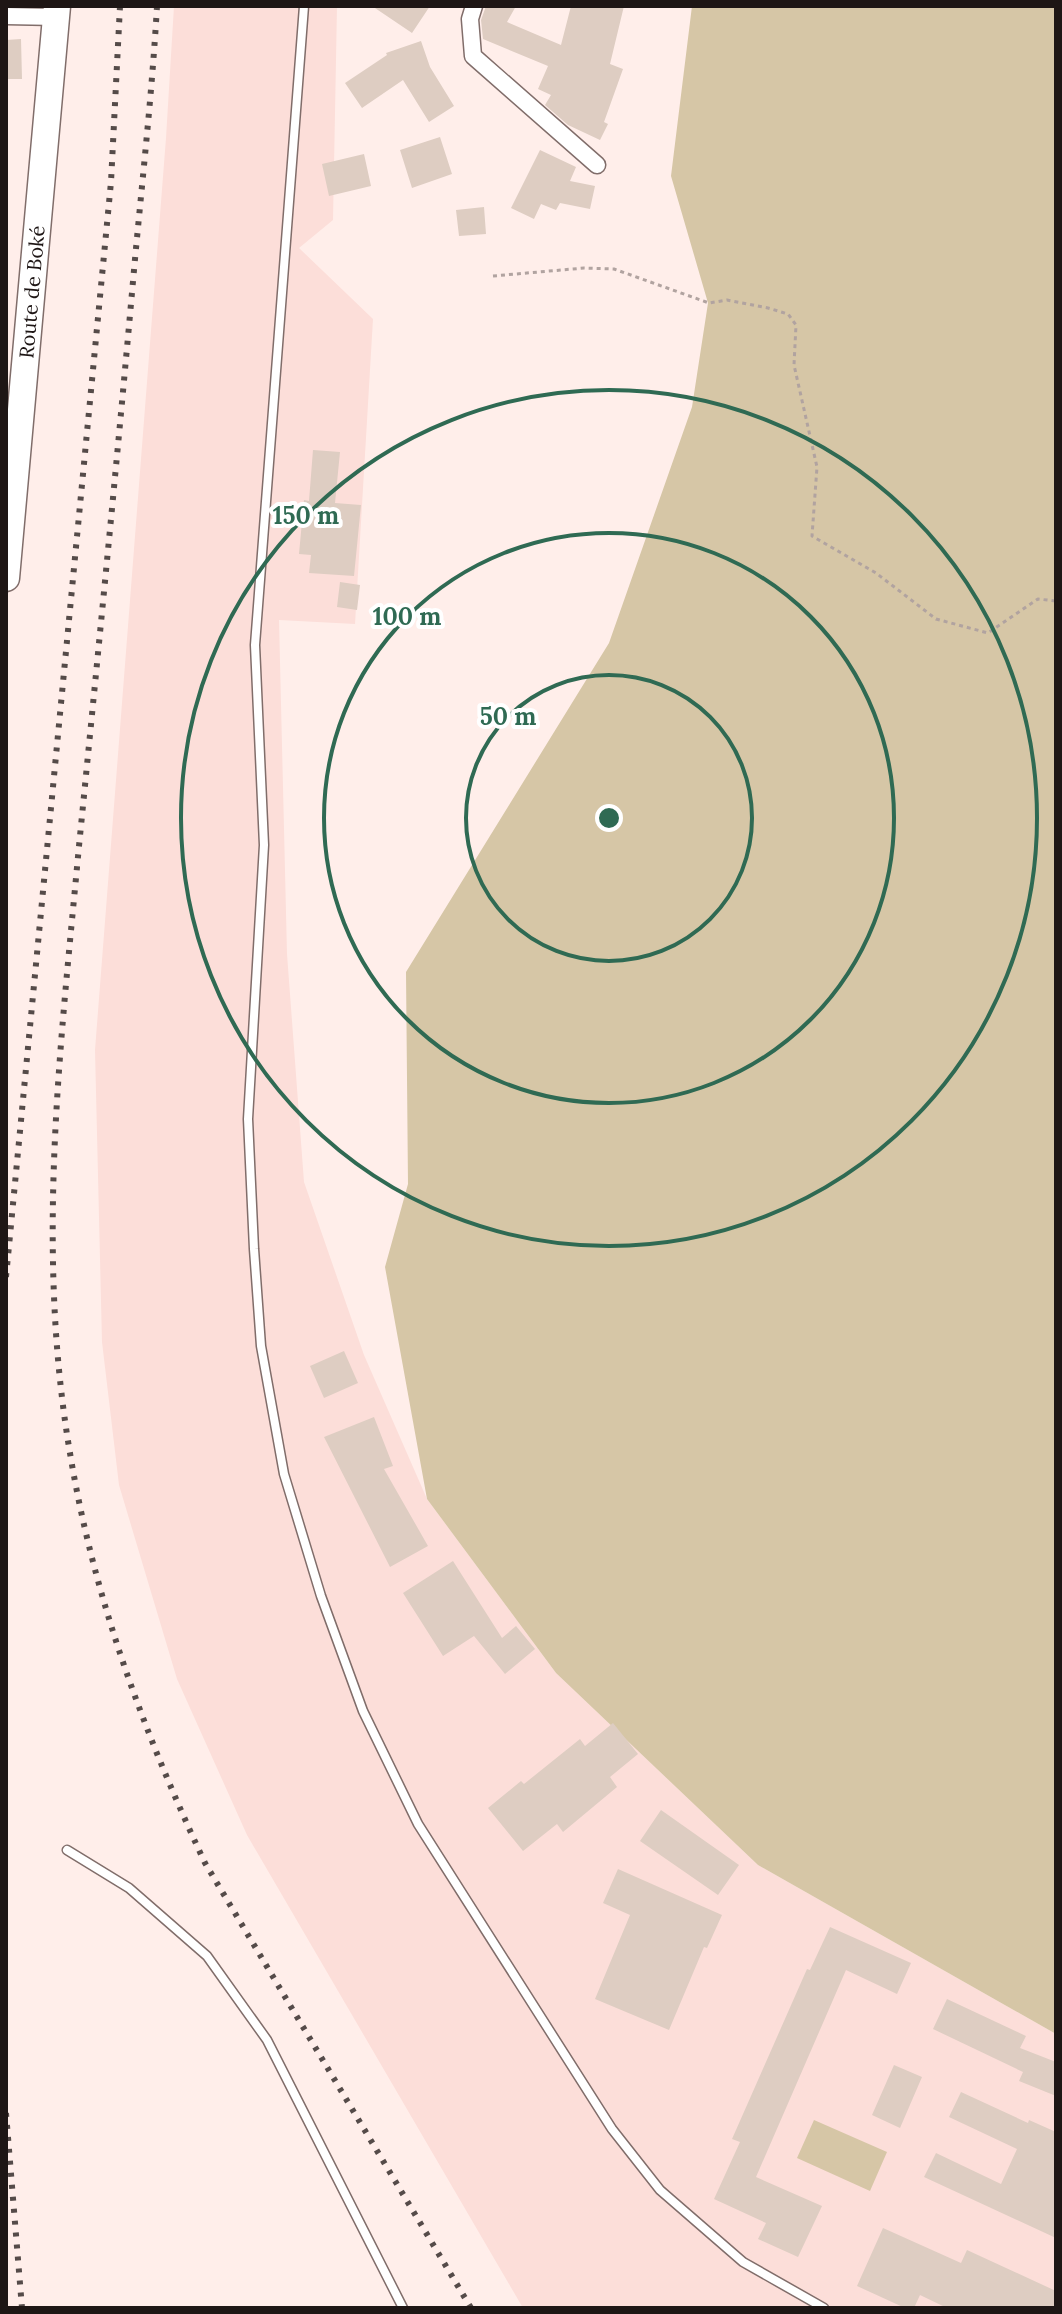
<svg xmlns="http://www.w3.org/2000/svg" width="1062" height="2314" font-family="Lora,serif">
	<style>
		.built { fill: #fcded9 }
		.green { fill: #d6c6a6 }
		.building { fill: #decdc2 }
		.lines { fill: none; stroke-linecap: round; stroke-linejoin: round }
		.service-casing { stroke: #806d6a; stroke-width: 11 }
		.minor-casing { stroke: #806d6a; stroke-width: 19 }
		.primary-casing { stroke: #806d6a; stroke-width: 29 }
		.path { stroke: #b1a3a0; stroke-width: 3; stroke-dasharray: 4 4; stroke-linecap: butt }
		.service { stroke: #fff; stroke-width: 8 }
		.minor { stroke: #fff; stroke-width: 16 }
		.primary { stroke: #fff; stroke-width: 26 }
		.rail { stroke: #554b49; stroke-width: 6; stroke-dasharray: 4 8; stroke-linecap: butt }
		.ring { fill: none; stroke: #2f6a53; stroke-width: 4 }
		.labels { text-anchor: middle; stroke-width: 8; stroke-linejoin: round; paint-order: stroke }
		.street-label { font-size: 20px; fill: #1e1615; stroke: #fff }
		.centre { fill: #2f6a53; stroke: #fff; stroke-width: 4 }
		.ring-label { font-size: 24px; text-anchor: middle; font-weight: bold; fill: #2f6a53; stroke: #fff; stroke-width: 8; stroke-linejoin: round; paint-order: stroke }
	</style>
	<rect width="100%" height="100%" fill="#ffeeea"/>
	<path class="built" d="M174,6H337L333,220L299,248L373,319L355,624L279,620L287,954L304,1182L364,1355L427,1499L556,1673L758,1865L1056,2034V2308H523L247,1835L177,1679L119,1485L102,1342L95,1050L166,138Z"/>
	<path class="green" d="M692,6H1056V2034L758,1865L556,1673L427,1499L385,1267L408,1184L406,972L609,643L692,407L708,303L671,176Z
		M814,2120L887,2152L870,2191L797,2158Z"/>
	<path class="building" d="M372,6H430L412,33Z
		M486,6H516L507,22L561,45L571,6H624L610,64L623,69L604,122L608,124L600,140L568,125L545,105L551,95L538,89L548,66L483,39L481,20Z
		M21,39L22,79H6V40Z
		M421,41L430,67L454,106L429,122L403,80L362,108L345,83L387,55L386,53Z
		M440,137L452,174L412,188L400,150Z
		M540,150L576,167L570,181L595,186L590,209L560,203L556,210L541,204L534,219L511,208Z
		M364,154L371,186L329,196L322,164Z
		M484,207L486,234L459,236L456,210Z
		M313,450L340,452L335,503L361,505L354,576L309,573L311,555L299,554L304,500L309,501Z
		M340,582L360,585L357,610L337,607Z
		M344,1351L358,1383L324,1398L310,1366Z
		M374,1417L393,1466L384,1469L428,1546L390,1567L324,1437Z
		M453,1561L502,1638L516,1626L535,1649L505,1674L474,1636L443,1656L403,1593Z
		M613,1723L638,1754L610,1777L617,1787L563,1832L557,1824L523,1851L488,1808L521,1781L524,1784L580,1739L585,1746Z
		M661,1810L739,1865L718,1895L640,1841Z
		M618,1869L722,1915L707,1948L704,1947L669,2030L595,1999L630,1915L603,1903Z
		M830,1927L911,1963L897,1994L846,1970L756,2177L822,2206L798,2257L758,2239L766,2223L714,2199L740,2142L732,2139L807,1969L810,1970Z
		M947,1999L1026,2036L1020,2048L1056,2062V2096L1019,2081L1023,2072L933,2029Z
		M894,2065L922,2077L900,2128L872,2115Z
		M961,2092L1028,2123L1029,2120L1056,2132V2238L924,2177L936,2153L1001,2184L1017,2149L949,2117Z
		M883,2228L961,2263L967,2250L1056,2291V2308H947L920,2295L914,2308H905L857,2286Z"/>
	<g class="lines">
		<defs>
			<path id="service" d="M304,6L255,645L264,845L248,1119L254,1249L261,1346L284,1474L321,1596L363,1711L418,1824L612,2129L660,2190L743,2262L824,2308
				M67,1850L129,1888L207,1956L267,2040L403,2308"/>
			<path id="minor" d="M474,6L470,19L473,56L597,165
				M6,16L57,17"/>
			<path id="primary" d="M6,578L57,6"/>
		</defs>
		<use href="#service" class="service-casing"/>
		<use href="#minor" class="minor-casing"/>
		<use href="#primary" class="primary-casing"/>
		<path class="path" d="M493,276L584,268L614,269L709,303L727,300L768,308L788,314L796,325L794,365L817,467L812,536L876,573L936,619L988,633L1038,599L1056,601"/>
		<use href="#service" class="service"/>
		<use href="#minor" class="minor"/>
		<use href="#primary" class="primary"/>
		<path class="rail" d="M157,6C152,94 142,182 134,270C117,462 98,654 79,846C60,1051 35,1253 71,1459C95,1601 144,1733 205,1863L471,2308
			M6,1277L111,182L120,6
			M6,2113L22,2308"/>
	</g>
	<g class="ring">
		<circle cx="609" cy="818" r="143"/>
		<circle cx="609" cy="818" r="285"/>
		<circle cx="609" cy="818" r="428"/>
	</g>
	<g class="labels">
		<g class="street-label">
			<text transform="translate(32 292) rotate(-85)" y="7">Route de Boké</text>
		</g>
	</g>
	<circle cx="609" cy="818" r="12" class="centre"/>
	<g class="ring-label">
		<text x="306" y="524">150 m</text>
		<text x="407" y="625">100 m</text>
		<text x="508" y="725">50 m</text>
	</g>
	<rect width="1062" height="2314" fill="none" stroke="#1e1615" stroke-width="16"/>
</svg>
